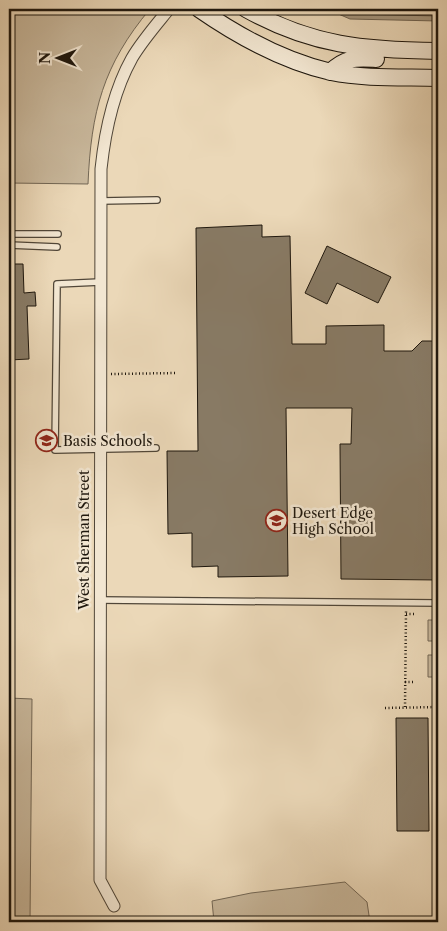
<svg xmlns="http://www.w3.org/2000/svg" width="447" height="931" font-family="'Libre Caslon Text',serif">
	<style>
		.green { fill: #c8b79b; stroke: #726654 }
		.water { fill: #a5967e; stroke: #6f6351 }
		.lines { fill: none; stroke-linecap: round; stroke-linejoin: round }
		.shore { stroke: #615646; stroke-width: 1 }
		.building { fill: #887b66; stroke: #1d160d }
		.lane-casing { stroke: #504638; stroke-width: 8 }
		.street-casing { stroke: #504638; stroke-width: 13 }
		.secondary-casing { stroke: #1d160d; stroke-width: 18 }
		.path { stroke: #1d160d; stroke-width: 2.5; stroke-dasharray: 1 2.5; stroke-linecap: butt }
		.lane { stroke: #f2e6d1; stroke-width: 5.5 }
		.street { stroke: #f2e6d1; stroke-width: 11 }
		.secondary { stroke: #f2e6d1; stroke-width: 16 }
		.labels { text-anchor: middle; stroke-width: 5; stroke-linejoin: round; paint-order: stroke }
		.poi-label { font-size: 14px; fill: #1d160d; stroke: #f2e6d1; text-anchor: start }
		.street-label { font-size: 14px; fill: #1d160d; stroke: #f2e6d1 }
	</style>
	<rect width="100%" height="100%" fill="#ebd8b8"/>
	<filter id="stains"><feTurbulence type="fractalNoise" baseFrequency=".004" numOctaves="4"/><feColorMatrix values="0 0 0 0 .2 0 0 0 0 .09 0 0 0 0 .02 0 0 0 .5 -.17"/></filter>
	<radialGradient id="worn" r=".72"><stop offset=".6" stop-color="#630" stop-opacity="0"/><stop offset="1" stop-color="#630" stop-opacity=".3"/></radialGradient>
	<path class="green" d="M9,9H150C103,65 91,112 88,184L9,183Z
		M428,620H438V641H428Z
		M428,655H438V677H428Z
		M9,698L32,699L30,922H9Z
		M345,882L367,902L370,922H214L212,901L251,893Z"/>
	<path class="water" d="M327,9H438V21L350,19Z"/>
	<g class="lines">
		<path class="shore" d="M340,9L351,14L438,16"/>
	</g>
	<path class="building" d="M262,225V237L290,236L292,344H326V326L384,325V351H412L422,341H438V580L341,579L340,444H351L352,408H286L288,576L218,577V566L192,567V533L168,534L167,451H198L196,228Z
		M327,246L391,277L378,303L337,283L327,304L305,293Z
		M9,264H23L24,293L35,292L36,306H27L29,359L9,360Z
		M396,718H428L429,831H397Z"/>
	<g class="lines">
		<defs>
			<path id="lane" d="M101,201L157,200
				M9,234H58
				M9,245L57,247
				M100,282L57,284L55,450L156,448
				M100,600L438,603"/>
			<path id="street" d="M114,906L100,880L101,169C105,131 113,92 132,58C142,41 156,25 169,9"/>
			<path id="secondary" d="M199,9C238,36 283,61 331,72C365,79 403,77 438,78
				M246,9C312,46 365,50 438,51
				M330,72C347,57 354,58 376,59"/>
		</defs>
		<use href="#lane" class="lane-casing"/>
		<use href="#street" class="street-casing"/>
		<use href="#secondary" class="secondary-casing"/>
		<path class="path" d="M9,52H12
			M9,58H12
			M111,374L177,373
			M406,614H415
			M405,682H415
			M405,707L406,611
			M385,708L438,707"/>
		<use href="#lane" class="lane"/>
		<use href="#street" class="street"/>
		<use href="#secondary" class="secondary"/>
	</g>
	<defs>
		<symbol id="school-ring" viewBox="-11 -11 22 22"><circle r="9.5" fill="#f2e6d1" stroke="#8f2418" stroke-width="1.5"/><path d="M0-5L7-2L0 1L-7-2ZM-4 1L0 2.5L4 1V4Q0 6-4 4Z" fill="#8f2418"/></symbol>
	</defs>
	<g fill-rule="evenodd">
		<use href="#school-ring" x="34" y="428" width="25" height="25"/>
		<use href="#school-ring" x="264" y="508" width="25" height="25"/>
	</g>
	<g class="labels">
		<g class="poi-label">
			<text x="63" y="446">Basis Schools</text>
			<text x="292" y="518">Desert Edge<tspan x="292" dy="16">High School</tspan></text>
		</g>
		<g class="street-label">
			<text transform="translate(84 540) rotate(-90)" y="5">West Sherman Street</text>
		</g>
	</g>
	<rect width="447" height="931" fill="none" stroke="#ebd8b8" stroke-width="30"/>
	<rect x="10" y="10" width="427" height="911" fill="none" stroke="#1d160d" stroke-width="2.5"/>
	<rect x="15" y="15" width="417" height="901" fill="none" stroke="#1d160d"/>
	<g transform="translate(58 58) rotate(270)" stroke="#f2e6d1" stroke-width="4" paint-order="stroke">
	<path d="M0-4L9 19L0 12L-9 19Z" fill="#1d160d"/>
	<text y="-8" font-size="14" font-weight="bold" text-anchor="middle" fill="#1d160d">N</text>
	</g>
	<rect width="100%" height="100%" filter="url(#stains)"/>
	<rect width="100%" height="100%" fill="url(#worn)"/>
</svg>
